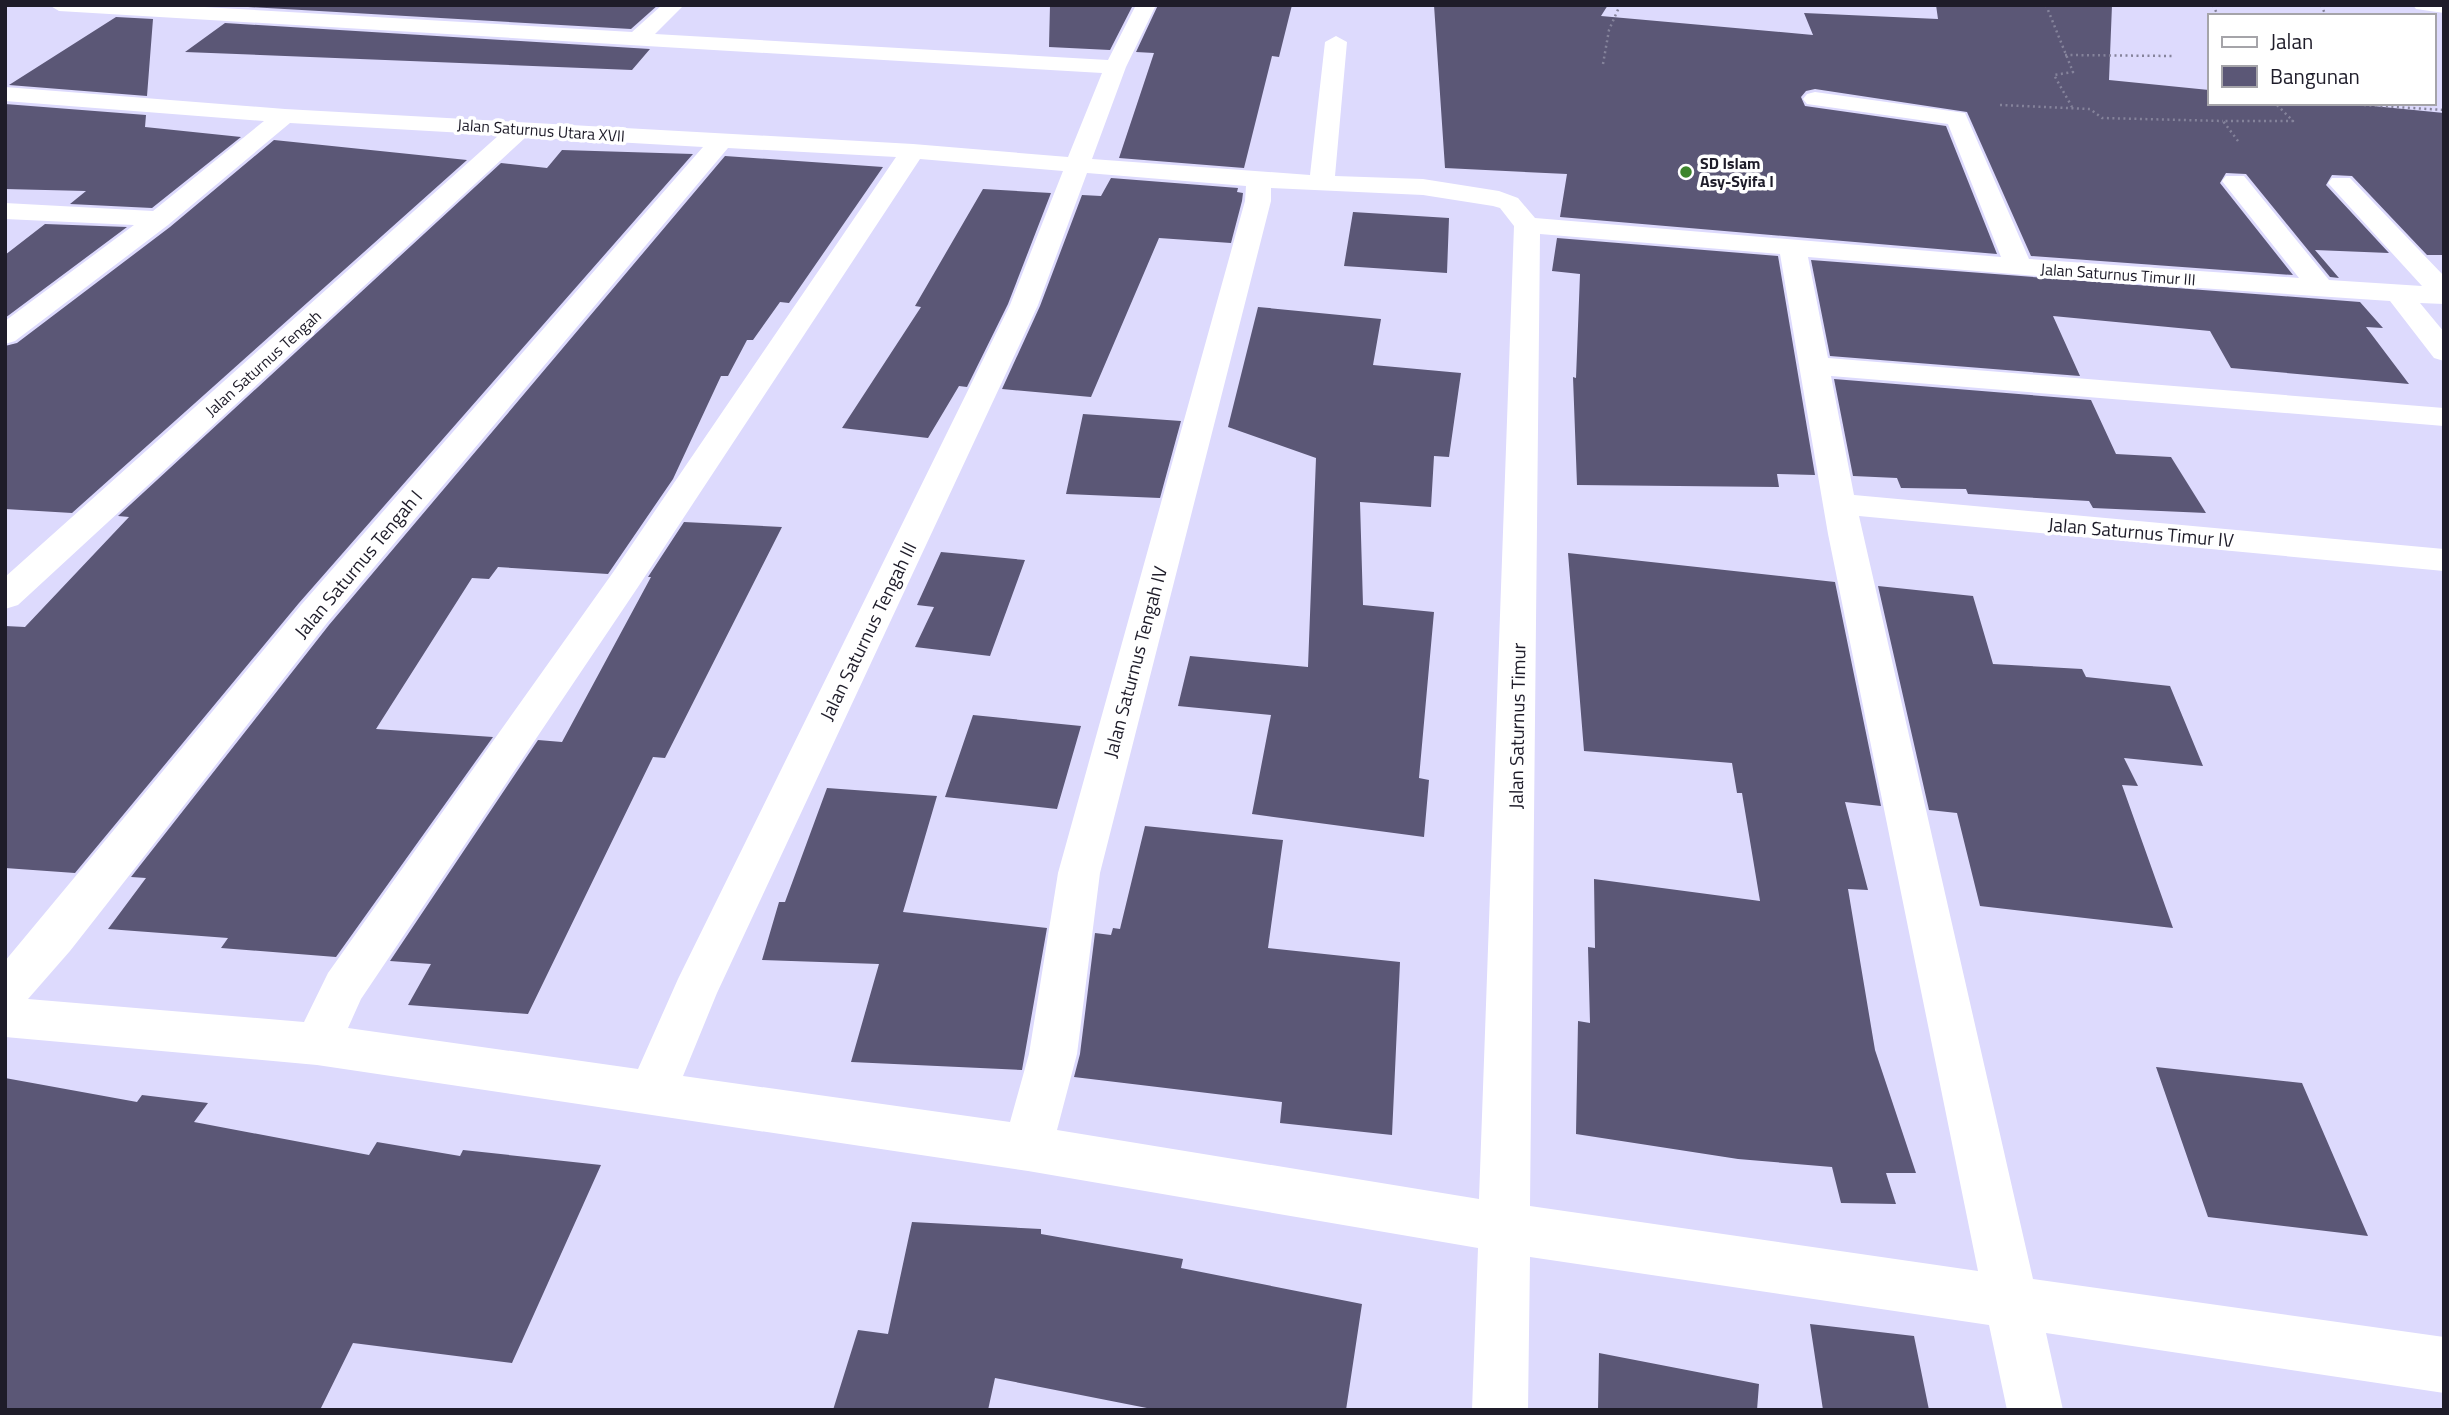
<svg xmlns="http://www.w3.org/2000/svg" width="2449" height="1415" font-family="'Titillium Web',sans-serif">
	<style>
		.building { fill: #5b5776 }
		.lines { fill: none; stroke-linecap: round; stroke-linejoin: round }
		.path { stroke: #85839b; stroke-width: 2.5; stroke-dasharray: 2 3.5; stroke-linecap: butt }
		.minor { fill: #fff; fill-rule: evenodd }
		.poi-dot { fill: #3d852c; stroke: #fff; stroke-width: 2.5 }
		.labels { text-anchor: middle; stroke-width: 7; stroke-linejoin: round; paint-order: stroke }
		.far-street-label { font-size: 16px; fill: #1e1c29; stroke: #fff }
		.far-poi-label { font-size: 16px; font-weight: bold; fill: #1e1c29; stroke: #fff; text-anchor: start }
		.street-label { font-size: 19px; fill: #1e1c29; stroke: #fff }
	</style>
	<rect width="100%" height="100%" fill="#dddafd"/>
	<path class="building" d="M251,5H658L631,29L248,7Z
		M1050,5H1133L1110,50L1049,47Z
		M1158,5H1292L1279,57L1272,56L1244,168L1119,158L1154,53L1136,52Z
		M1434,5H1608L1601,16L1813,35L1804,13L1938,19L1936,5H2112L2109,80L2209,90V103H2343L2444,113V255H2427L2352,176L2332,175L2326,185L2389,253L2315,250L2339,278L2330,277L2246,174L2226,173L2220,183L2293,275L2031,256L1967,112L1815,89L1806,91L1801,97L1805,106L1946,126L1997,254L1560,217L1567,174L1445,168Z
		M116,17L153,19L147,96L9,85Z
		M225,23L650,49L632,70L185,52Z
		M5,104L146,115L145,127L241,137L152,208L70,204L86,191L5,189Z
		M274,140L467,160L72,513L5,509V346L17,343L170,227Z
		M562,150L693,154L299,603L75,873L5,868V626L25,627L129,517L118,516L501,163L547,168Z
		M725,156L883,167L789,303L780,302L753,340H747L728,376H721L673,479L608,574L498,567L489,579L472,578L376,729L493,737L336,957L221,948L228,938L108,929L146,878L131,877L329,625Z
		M1111,178L1238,188L1237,192L1243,193L1242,201L1231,243L1159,238L1091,397L1002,389L1040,306L1082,195L1101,196Z
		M983,189L1051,193L1008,304L967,387L959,386L928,438L842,428L921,307L915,306Z
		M1353,212L1449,218L1447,273L1344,266Z
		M45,224L127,227L5,318V255Z
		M1557,238L1778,256L1815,475L1777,474L1779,487L1577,485L1573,377L1576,378L1580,274L1552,271Z
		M1811,260L2360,302L2383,328L2366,327L2409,384L2231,368L2210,331L2053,316L2080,376L1830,356Z
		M1258,307L1381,319L1373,365L1461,373L1449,457L1434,456L1431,507L1360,502L1363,605L1434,612L1419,778L1429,780L1424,837L1252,814L1271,715L1178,706L1190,656L1308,667L1316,458L1228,427Z
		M1834,379L2091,400L2116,454L2171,457L2206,513L2093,508L2089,501L1968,494L1966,489L1901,488L1897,478L1853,476Z
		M1083,414L1181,421L1160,498L1066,494Z
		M684,522L782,527L665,758L653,757L528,1014L408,1005L431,964L390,961L538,740L562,742L651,577H648Z
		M941,552L1025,560L990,656L915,647L934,607L917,605Z
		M1568,553L1835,582L1881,806L1845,802L1868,890L1848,889L1875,1050L1916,1173H1886L1896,1204L1841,1203L1832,1167L1738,1159L1576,1134L1578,1021L1590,1023L1588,947L1595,948L1594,879L1760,901L1742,793H1737L1732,763L1584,751Z
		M1878,586L1973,596L1993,664L2082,669L2086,677L2170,686L2203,766L2124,758L2138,786L2122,785L2173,928L1980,906L1957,813L1929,810Z
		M973,715L1081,726L1057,809L945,797Z
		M827,788L937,796L903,912L1047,928L1022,1070L851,1062L879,964L762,960L779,902H785Z
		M1145,826L1283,840L1268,948L1400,962L1392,1135L1280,1123L1282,1102L1074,1077L1080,1054L1095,933L1111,935L1113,928L1120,929Z
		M2156,1067L2302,1083L2368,1236L2208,1217Z
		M5,1078L137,1102L142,1095L208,1103L194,1122L369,1155L377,1142L460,1156L463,1150L601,1165L512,1363L353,1343L320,1410H5Z
		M912,1222L1041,1229V1234L1183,1259L1181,1268L1362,1304L1346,1410H1157L995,1378L988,1410H833L858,1330L888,1334Z
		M1810,1324L1914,1336L1929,1410H1823Z
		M1599,1353L1759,1384L1757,1410H1598Z"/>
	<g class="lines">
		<path class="path" d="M2046,5L2073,72L2054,75L2072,107
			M2213,5L2218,16
			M2321,5L2326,16
			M2065,55L2172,56
			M1603,64L1609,30L1620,5
			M2331,103L2444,110
			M2000,105L2090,109L2102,118L2223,121
			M2238,141L2223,121H2293L2275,103"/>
		<path class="minor" d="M49,5H170L632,32L662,5H684L655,34L1108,60L1136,5H1156L1126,67L1092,159L1310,175L1325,42L1336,36L1347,42L1335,176L1423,179L1499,191L1518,198L1535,218L2001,257L1948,124L1807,104L1803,99L1807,94L1815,92L1965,113L2029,259L2299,278L2222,181L2226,176H2244L2329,280L2422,286L2328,183L2332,178H2350L2444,276V304L2420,303L2444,332V361L2434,358L2390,301L2098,281L1808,257L1828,358L2444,408V426L1831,376L1854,495L2444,549V571L1859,516L2033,1279L2444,1337V1393L2046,1333L2063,1410H2007L1989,1325L1530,1257L1528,1410H1472L1478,1248L1028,1171L317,1065L5,1037V961L301,605L703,147L526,137L18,605L5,609V577L499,135L290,123L168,225L15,341L5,344V321L134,225L5,219V203L153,211L264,121L5,101V87L285,109L913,144L1068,157L1102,73L59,11ZM728,148L896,157L614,571L328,973L304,1022L28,999L70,951L327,623ZM920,159L1063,171L1010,305L678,979L638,1069L348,1028L361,999L638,587ZM1087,173L1246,186L1245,201L1058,873L1029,1054L1010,1122L683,1076L717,993L1038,305ZM1271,188L1423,195L1493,206L1500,208L1514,226L1479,1199L1057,1130L1077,1054L1100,873L1271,201ZM1540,234L1780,254L1828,534L1978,1271L1530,1206Z
			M2413,5H2444V13L2416,9Z"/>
	</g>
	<circle class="poi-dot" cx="1686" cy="172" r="7"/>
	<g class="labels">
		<g class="far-street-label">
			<text transform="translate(541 130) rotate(4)" y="6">Jalan Saturnus Utara XVII</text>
			<text transform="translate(2118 274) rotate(4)" y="6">Jalan Saturnus Timur III</text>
			<text transform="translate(263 363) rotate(-42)" y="6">Jalan Saturnus Tengah</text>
		</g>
		<g class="far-poi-label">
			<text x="1700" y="169">SD Islam<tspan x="1700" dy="18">Asy-Syifa I</tspan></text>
		</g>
		<g class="street-label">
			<text transform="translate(2141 532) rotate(5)" y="7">Jalan Saturnus Timur IV</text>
			<text transform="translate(358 564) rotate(-50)" y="7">Jalan Saturnus Tengah I</text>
			<text transform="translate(868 631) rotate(-64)" y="7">Jalan Saturnus Tengah III</text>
			<text transform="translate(1135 662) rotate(-75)" y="7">Jalan Saturnus Tengah IV</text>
			<text transform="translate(1517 726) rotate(-89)" y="7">Jalan Saturnus Timur</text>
		</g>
	</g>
	<rect width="2449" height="1415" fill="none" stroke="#1e1c29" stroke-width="14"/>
	<rect x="2208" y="14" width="228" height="91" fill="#ffffff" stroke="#a5a4a9" stroke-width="2"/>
	<rect x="2222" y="37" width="35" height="10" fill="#ffffff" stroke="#a5a4a9" stroke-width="2"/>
	<text x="2270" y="49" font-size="21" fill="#1e1c29">Jalan</text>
	<rect x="2222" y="66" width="35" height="21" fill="#5b5776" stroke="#a5a4a9" stroke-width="2"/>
	<text x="2270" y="84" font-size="21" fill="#1e1c29">Bangunan</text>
</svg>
